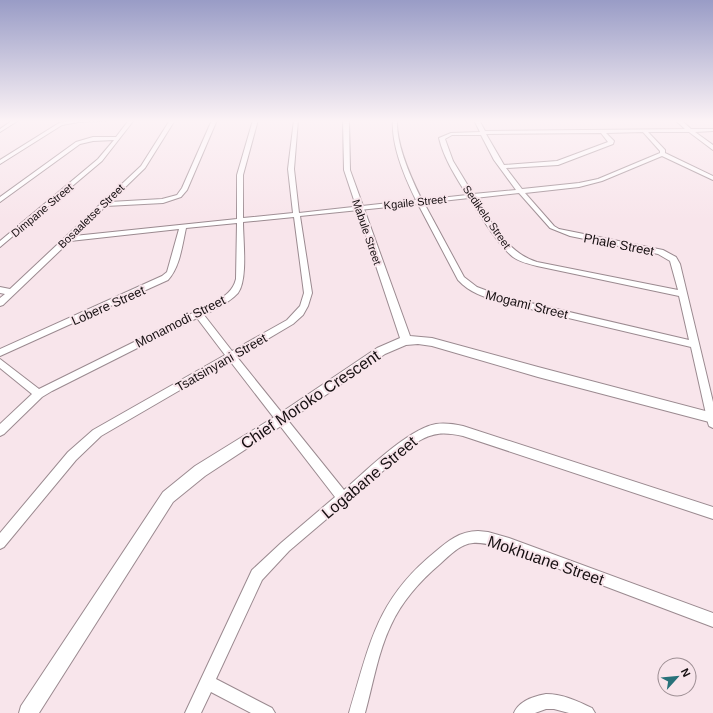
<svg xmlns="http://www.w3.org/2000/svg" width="713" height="713" font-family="Helvetica,sans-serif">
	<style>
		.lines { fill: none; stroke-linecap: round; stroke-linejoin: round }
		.minor-casing { stroke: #9b8a90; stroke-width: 2 }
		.tertiary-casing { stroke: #9b8a90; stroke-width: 2 }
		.minor { fill: #fff; fill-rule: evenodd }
		.tertiary { fill: #fff; fill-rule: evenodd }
		.labels { text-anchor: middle; stroke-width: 4; stroke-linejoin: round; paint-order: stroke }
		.far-street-label { font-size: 11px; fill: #160f11; stroke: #f8e5eb }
		.street-label { font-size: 13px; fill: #160f11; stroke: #f8e5eb }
		.near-street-label { font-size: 16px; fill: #160f11; stroke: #f8e5eb }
	</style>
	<rect width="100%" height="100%" fill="#f8e5eb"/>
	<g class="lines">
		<defs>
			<path id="minor" d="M13,120H19L0,132V129Z
				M73,120H118L78,122L62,125L0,164V160L59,123Z
				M129,120H134L102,161L0,247V241L98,159L114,140L93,141L80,144L0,202V197L76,142L93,137H116Z
				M170,120H175L145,168L110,202L162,199L177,195L182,188L212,120H217L187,190L181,197L163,203L106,206L74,236L237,219V175L253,120H258L243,175V218L293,213L288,169L294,120H298L294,169L299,213L416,200C405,178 391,145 393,120H397C396,145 411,178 422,200L467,195C456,177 444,159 439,138L451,133L480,132L474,120H479L485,131L685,129L675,120H681L691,129H713V131L695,132L713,145V150L689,132H648L665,150V153L713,176V180L662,156L602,181L579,187L525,193L554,226L559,229L663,250L676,257L680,264L713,402V428L709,426L708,423L691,347L501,302C484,297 470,293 458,280L418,204L300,216L312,293L308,306L303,315L293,324L237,357L344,490C366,471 408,429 436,424C445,423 454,424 463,426L713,507V519L463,436C444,432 434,432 417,442L289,551L262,580L216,679L272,708L275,713H251L211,692L201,713H185L252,570L281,543L335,497L230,361L101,436L76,460L4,547L0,549V533L68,452L93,430L225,355L197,318L52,391L42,397L4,434L0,436V424L32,394L0,368V359L39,389L215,302C225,296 233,291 236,279L237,223L186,228C182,246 180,267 168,280L0,356V349L162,276L167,272L179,229L70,241L3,305L0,306V298L5,294L0,293V287L10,289L141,166ZM643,132L660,151V153L598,179L579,183L522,189L506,168L558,165L613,144L614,141L606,133ZM601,133L608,142L557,161L504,165L486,134ZM452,135H481L494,160L516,190L473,194L453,161L445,139ZM519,193L550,228L570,236L658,254L670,261L678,290L537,262C507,253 492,222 475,198ZM469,198C480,215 498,245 513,257C520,262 529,264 537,266L679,296L689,340L501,296L477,287L464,277L424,203ZM294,217L304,293L300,306L287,320L232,351L204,315C215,309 229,303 238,293C248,279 243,240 243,222Z
				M478,531L488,532L509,538L713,613V627L509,550C498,547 485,542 473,543C460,544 450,555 440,564C420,581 402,601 391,625C378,652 373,684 365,713H349C370,644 376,600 435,552C448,541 460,531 478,531Z
				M546,694C563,694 577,701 592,708L595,713H569L554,709H546L535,713H514C519,701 534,696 546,694Z"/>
			<path id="tertiary" d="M343,120H349L350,170L410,336L432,338L538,367L713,413V423L538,377L432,346L418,344L406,345L385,354L284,424L205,476L173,502L39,713H19L21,706L163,492L195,466L276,416L377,348L400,338L344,170Z"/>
		</defs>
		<use href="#minor" class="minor-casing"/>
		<use href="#tertiary" class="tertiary-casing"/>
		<use href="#minor" class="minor"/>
		<use href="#tertiary" class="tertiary"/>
	</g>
	<linearGradient id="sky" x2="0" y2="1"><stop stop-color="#999cc6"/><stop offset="0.55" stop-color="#fcf3f6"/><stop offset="1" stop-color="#fcf3f6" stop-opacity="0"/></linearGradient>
	<rect width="713" height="220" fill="url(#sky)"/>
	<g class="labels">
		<g class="far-street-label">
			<text transform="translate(415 202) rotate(-6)" y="4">Kgaile Street</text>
			<text transform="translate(42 210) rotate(-40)" y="4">Dimpane Street</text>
			<text transform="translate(91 216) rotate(-44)" y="4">Bosaaletse Street</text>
			<text transform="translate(487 217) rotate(55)" y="4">Sedikelo Street</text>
			<text transform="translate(367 232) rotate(71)" y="4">Mabule Street</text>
		</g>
		<g class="street-label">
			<text transform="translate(619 244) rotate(11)" y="5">Phale Street</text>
			<text transform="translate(527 304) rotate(14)" y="5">Mogami Street</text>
			<text transform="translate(108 305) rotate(-24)" y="5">Lobere Street</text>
			<text transform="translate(180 321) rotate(-27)" y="5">Monamodi Street</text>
			<text transform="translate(221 362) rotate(-30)" y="5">Tsatsinyani Street</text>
		</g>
		<g class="near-street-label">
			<text transform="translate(310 399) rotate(-34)" y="6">Chief Moroko Crescent</text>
			<text transform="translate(369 477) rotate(-40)" y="6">Logabane Street</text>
			<text transform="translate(546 560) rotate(19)" y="6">Mokhuane Street</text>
		</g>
	</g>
	<g transform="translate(677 677) rotate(63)"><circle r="19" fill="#f8e5eb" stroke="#9e8f94"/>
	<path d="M0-3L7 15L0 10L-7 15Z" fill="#28727a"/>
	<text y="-6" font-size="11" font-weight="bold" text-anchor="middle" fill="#160f11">N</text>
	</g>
</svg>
